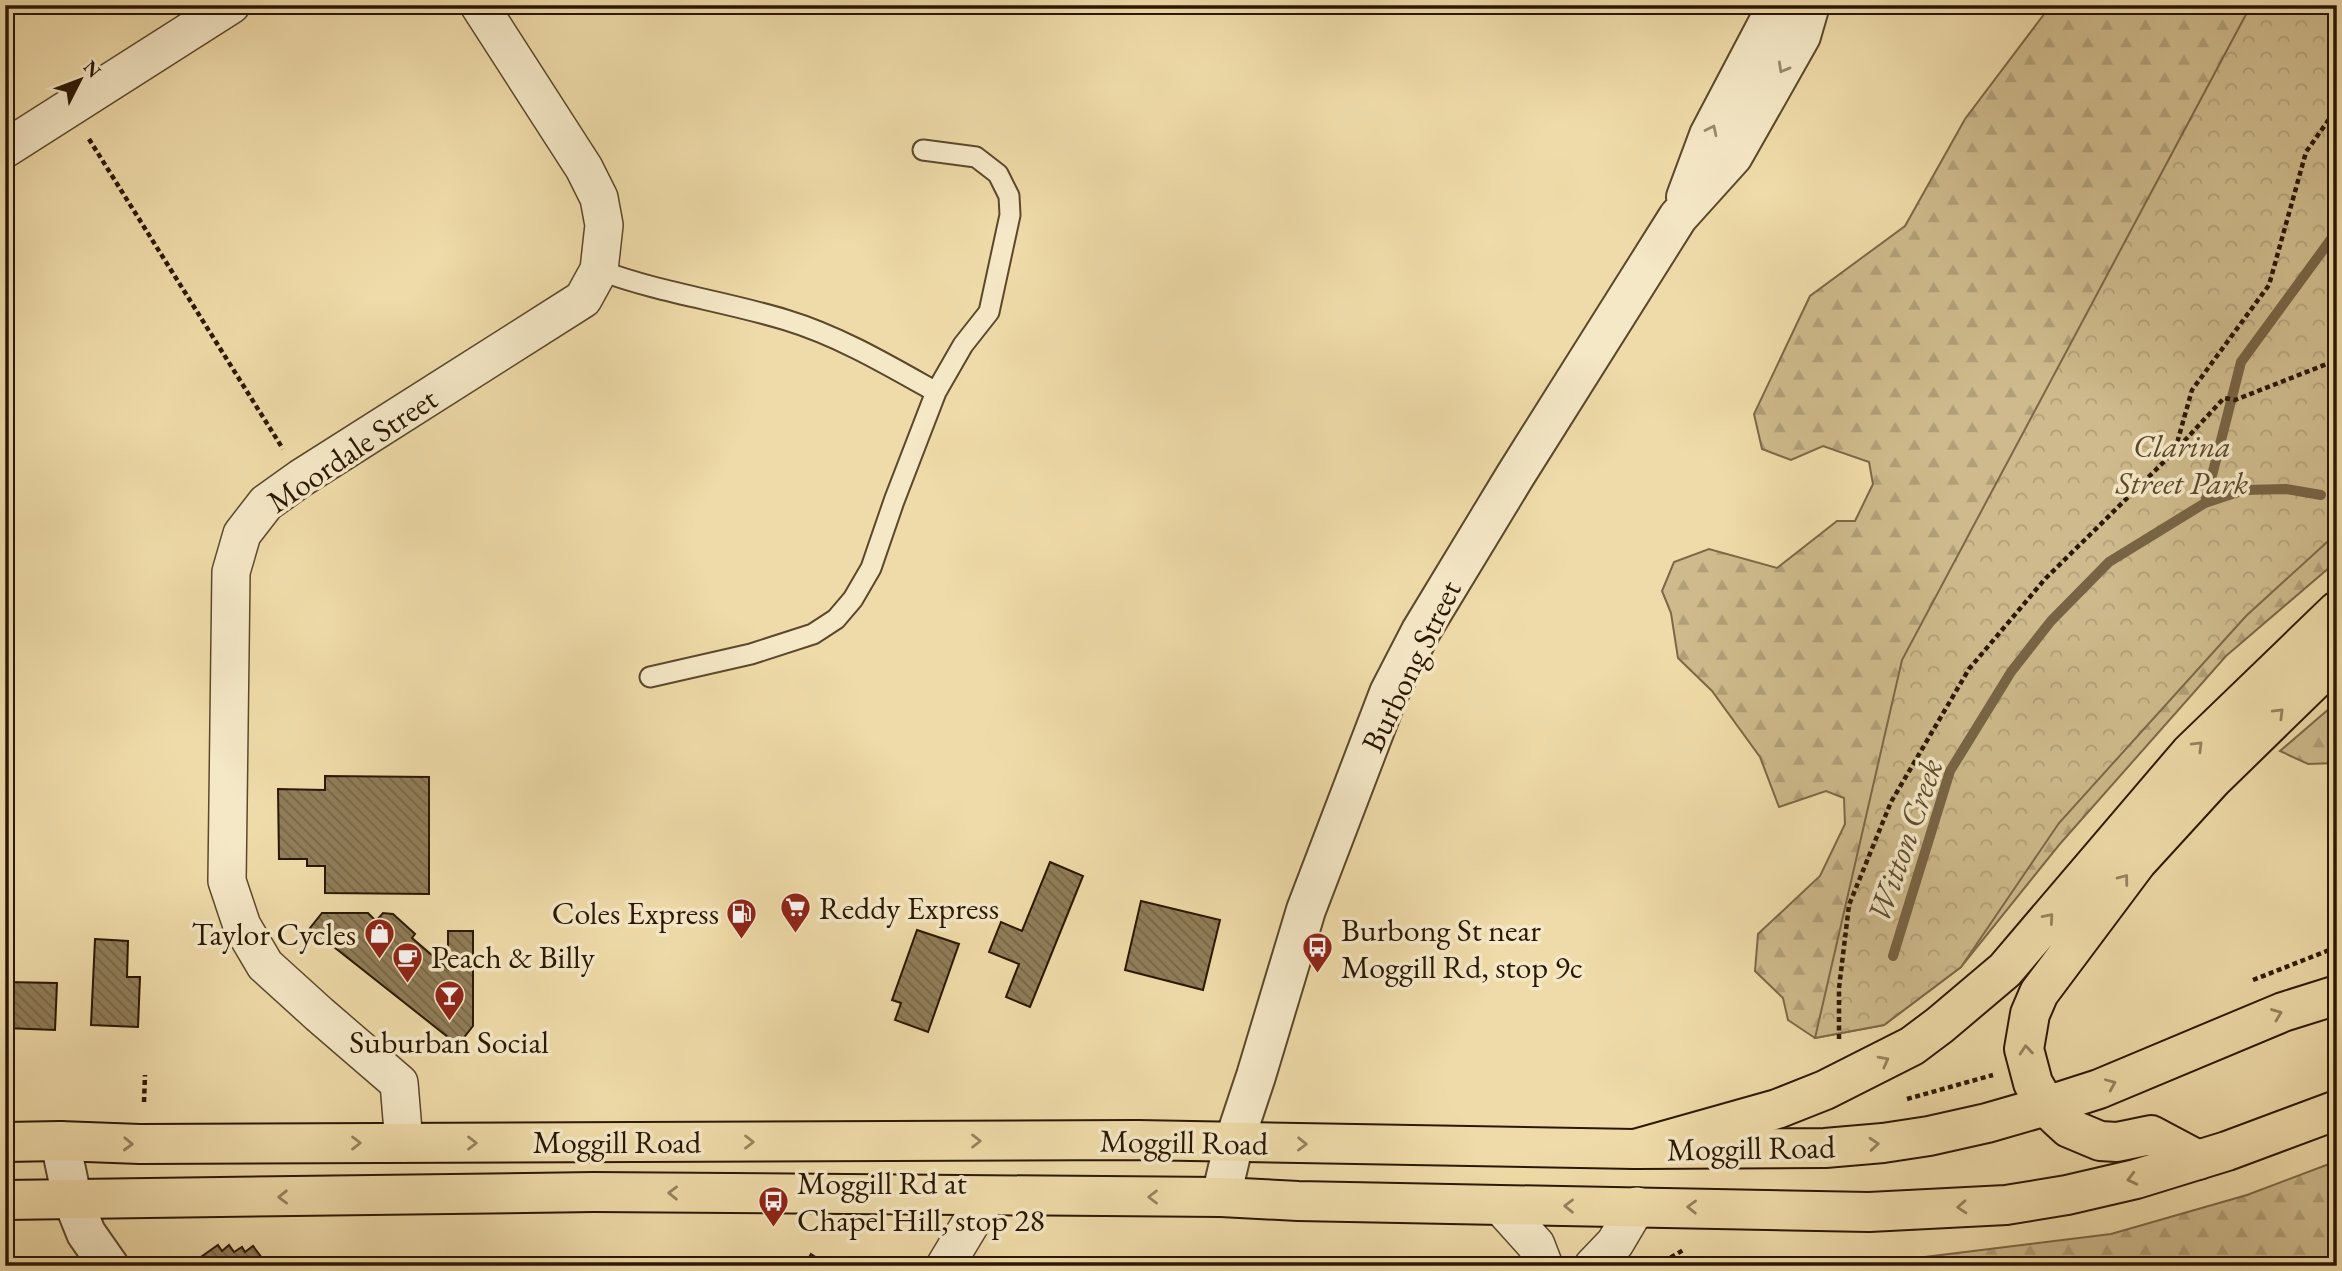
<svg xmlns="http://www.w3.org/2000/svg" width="2342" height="1271" font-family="'EB Garamond',serif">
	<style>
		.forest { fill: url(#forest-firs); stroke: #7c6846; stroke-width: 2 }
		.park { fill: url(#park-crowns); stroke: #7c6846; stroke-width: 2 }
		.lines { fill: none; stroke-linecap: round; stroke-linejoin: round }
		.stream { stroke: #786444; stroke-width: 10 }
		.building { fill: url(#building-back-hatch); stroke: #2a1701; stroke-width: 2 }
		.service-casing { stroke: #5b482b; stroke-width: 23 }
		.minor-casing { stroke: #5b482b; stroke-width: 40 }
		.tertiary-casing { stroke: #5b482b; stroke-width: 42 }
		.trunk-casing { stroke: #2a1701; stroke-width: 42 }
		.motorway-casing { stroke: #2a1701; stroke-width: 42 }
		.path { stroke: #2a1701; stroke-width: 4.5; stroke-dasharray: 5 3.5; stroke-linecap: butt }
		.service { stroke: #f5e8c7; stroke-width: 19 }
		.minor { stroke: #f5e8c7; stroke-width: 37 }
		.tertiary { stroke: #f5e8c7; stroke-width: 38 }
		.trunk { stroke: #efdba9; stroke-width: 38 }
		.motorway { stroke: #efdba9; stroke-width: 38 }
		.oneway { stroke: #9a8a6e }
		.oneway2 { stroke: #96835d }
		.labels { text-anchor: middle; stroke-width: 7; stroke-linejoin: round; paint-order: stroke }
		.park-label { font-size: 32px; font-style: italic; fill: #5b482b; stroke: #f5e8c7 }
		.street-label { font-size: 32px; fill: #2a1701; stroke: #f5e8c7 }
		.poi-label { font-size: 32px; fill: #2a1701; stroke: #f5e8c7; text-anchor: start }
		.water-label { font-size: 33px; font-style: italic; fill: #5e4b2d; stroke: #f5e8c7 }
	</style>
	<defs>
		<pattern id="forest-firs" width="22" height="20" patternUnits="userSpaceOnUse" patternTransform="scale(1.75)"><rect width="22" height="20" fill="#ceba8c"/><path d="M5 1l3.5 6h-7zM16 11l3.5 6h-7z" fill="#b19f77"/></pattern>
		<pattern id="park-crowns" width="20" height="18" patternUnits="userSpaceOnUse" patternTransform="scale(1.75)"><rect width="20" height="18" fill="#ceba8c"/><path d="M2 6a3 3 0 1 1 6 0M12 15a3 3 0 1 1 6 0" fill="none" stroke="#b19f77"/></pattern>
		<pattern id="building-back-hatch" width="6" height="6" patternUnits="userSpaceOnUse" patternTransform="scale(1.75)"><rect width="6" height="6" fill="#907d58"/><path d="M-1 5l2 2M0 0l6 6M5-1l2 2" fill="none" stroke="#766546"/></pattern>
	</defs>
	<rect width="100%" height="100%" fill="#efdba9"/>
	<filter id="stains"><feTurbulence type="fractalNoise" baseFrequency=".00286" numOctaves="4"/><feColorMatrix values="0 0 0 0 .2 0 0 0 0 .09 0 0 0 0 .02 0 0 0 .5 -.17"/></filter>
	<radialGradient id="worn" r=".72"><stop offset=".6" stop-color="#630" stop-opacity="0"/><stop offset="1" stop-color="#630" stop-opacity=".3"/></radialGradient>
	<path class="forest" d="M2051,5H2337V561L2226,656L2059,845L1961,967L1884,1025L1815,1038L1788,1020L1783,998L1755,971L1758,934L1820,876L1845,824L1844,798L1826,791L1779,807L1760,757L1712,691L1678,658L1671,613L1662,591L1674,562L1709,549L1777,568L1837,521H1855L1873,484L1869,462L1823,446L1791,460L1762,449L1754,414L1810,296L1905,226L1965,119Z
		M2337,702V763L2308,764L2280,751Z
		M2337,1161V1266H1915L1917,1258L2111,1234L2247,1195Z"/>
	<path class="park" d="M2251,5H2337V533L2246,616L2059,823L1961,967L1884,1025L1815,1038L1902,660Z"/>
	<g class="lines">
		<path class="stream" d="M2205,503L2241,362L2337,231
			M1893,956L1950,771L2011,672L2051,621L2109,562L2205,503L2244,490L2286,489L2321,495"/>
	</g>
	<path class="building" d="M325,776L429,777V894L325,893V866H307V859H279L278,789L325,790Z
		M1050,862L1083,876L1030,1007L1006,997L1019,964L989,952L1001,922L1022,931Z
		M1141,901L1220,920L1203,990L1125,970Z
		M322,913H368L376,921L383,913L393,914L415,934L412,938L448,969V931H473V1026L458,1045L310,928Z
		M917,930L959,944L928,1032L895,1020L901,1003L892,1000Z
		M95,939L128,941L127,977H140L138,1027L91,1025Z
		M5,982L57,983L55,1030L5,1028Z
		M218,1245L222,1251L229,1245L234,1252L242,1247L245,1252L253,1246L268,1266H198L201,1263L198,1259Z
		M811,1254L829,1266H804Z"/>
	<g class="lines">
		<defs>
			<path id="service" d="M599,270C660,293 724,301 786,320C839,336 888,365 936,392
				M650,677L751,654L813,634L836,619L853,599L871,568L894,501L936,392L963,345L989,312L1010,215L1009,196L998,174L976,157L923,150"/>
			<path id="minor" d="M5,149L231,5
				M404,1143L399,1083L319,1014L265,965L242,926L227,881L231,572L242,534L266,503L301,478L583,299L599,270L604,225L599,198L584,168L479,5
				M1500,1205L1536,1245L1544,1266
				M945,1266L987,1196
				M1593,1266L1615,1243L1637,1206"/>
			<path id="tertiary" d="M1686,197L1709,135L1769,21L1773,5
				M60,1141L72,1198L86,1233L109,1266
				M1221,1197L1234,1142L1256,1076L1306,910L1389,693L1421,631L1515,476L1678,217L1733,156L1801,36L1810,5"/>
			<path id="trunk" d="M5,1142L60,1141L140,1144L1138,1140L1635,1149L1825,1148L1883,1143L1929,1136L1987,1123L2046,1106L2099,1089L2283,1012L2337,995
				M5,1200L594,1192L1221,1197L1298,1201L1869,1212L2006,1205L2067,1195L2136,1179L2227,1151L2337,1110"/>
			<path id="motorway" d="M1635,1149L1777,1109L1825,1090L1912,1046L1940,1025L2005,970L2190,753L2337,611
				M2198,1160L2151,1135L2117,1142L2100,1141L2069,1128L2057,1117L2046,1106L2033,1083L2024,1049L2030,1014L2039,993L2137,862L2212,780L2337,658"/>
		</defs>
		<use href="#service" class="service-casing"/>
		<use href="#minor" class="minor-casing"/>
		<use href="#tertiary" class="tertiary-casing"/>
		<use href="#trunk" class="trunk-casing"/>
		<use href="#motorway" class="motorway-casing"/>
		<path class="path" d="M89,139L283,449
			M2175,450L2192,390L2269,285L2306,152L2337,108
			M2253,980L2337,947
			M1839,1039V988L1849,905L1891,802L1969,669L2045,579L2175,451L2224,398L2235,400L2337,360
			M1907,1099L1993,1075
			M144,1102L145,1075
			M1656,1266L1685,1249"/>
		<use href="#service" class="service"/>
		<use href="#minor" class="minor"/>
		<use href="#tertiary" class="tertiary"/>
		<use href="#trunk" class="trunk"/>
		<use href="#motorway" class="motorway"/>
	</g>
	<defs><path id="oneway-chevron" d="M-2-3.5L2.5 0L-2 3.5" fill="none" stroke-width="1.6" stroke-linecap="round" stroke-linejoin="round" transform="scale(1.75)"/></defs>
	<g class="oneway">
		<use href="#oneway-chevron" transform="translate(1783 68) rotate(119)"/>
		<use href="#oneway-chevron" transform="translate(1712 130) rotate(-64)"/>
	</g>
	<g class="oneway2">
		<use href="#oneway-chevron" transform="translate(2279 713) rotate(-45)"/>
		<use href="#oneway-chevron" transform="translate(2198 746) rotate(-45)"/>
		<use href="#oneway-chevron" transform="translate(2124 879) rotate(-53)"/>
		<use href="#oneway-chevron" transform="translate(2049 918) rotate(-49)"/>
		<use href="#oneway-chevron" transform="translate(2277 1014) rotate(-21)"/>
		<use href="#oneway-chevron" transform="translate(2026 1050) rotate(-95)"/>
		<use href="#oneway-chevron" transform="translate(1884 1061) rotate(-28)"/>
		<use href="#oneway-chevron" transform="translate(2111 1084) rotate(-23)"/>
		<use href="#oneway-chevron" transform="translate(976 1141)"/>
		<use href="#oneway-chevron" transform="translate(749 1142)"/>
		<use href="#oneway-chevron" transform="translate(356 1143)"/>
		<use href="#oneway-chevron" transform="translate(472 1143)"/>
		<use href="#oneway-chevron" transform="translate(128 1144) rotate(2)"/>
		<use href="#oneway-chevron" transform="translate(1302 1144) rotate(1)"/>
		<use href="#oneway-chevron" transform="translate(1874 1144) rotate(-5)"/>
		<use href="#oneway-chevron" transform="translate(2132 1179) rotate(166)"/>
		<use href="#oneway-chevron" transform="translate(673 1193) rotate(-179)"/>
		<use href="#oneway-chevron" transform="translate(283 1197) rotate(179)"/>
		<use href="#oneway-chevron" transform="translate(1153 1197) rotate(-180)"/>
		<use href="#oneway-chevron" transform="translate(1569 1206) rotate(-179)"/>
		<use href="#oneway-chevron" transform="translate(1692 1207) rotate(-179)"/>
		<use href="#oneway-chevron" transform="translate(1962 1207) rotate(176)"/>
	</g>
	<defs>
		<symbol id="supermarket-pin" viewBox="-11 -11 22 30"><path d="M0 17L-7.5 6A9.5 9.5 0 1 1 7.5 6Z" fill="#8f2418" stroke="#f5e8c7"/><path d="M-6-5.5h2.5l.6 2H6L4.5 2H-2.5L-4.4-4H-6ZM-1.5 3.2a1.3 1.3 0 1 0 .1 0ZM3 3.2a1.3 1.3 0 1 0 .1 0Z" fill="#fff"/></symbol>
		<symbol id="fuel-pin" viewBox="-11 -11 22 30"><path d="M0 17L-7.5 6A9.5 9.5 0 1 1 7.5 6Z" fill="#8f2418" stroke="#f5e8c7"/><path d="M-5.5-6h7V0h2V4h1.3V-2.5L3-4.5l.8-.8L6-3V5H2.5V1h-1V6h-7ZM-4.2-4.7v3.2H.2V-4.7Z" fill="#fff"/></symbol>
		<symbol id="shop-pin" viewBox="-11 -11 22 30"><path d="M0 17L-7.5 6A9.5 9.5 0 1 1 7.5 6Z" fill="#8f2418" stroke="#f5e8c7"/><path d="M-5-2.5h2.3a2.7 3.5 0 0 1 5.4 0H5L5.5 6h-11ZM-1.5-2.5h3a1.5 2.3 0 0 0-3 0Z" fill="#fff"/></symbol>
		<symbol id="bus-pin" viewBox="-11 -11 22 30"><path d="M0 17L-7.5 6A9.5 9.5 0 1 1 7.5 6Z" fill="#8f2418" stroke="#f5e8c7"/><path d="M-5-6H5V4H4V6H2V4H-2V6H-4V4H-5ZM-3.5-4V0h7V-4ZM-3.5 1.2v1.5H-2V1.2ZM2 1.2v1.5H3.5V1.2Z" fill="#fff"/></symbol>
		<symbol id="cafe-pin" viewBox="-11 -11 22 30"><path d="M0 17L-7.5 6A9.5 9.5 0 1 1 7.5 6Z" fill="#8f2418" stroke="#f5e8c7"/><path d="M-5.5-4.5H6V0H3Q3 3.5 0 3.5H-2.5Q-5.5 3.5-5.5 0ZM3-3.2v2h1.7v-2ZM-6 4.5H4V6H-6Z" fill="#fff"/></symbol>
		<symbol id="bar-pin" viewBox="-11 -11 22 30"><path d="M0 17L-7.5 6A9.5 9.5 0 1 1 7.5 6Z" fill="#8f2418" stroke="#f5e8c7"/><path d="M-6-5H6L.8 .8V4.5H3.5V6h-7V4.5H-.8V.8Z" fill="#fff"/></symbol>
	</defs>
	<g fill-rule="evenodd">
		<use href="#supermarket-pin" x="778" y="890" width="35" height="47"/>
		<use href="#fuel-pin" x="724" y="896" width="35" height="47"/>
		<use href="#shop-pin" x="362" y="916" width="35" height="47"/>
		<use href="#bus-pin" x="1300" y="930" width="35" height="47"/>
		<use href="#cafe-pin" x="390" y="940" width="35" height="47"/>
		<use href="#bar-pin" x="432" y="978" width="35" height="47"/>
		<use href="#bus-pin" x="756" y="1184" width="35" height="47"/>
	</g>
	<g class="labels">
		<g class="park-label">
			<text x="2182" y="457">Clarina<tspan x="2182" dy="37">Street Park</tspan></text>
		</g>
		<g class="street-label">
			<text transform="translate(352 450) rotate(-34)" y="11">Moordale Street</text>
			<text transform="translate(1411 666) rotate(-64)" y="11">Burbong Street</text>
			<text x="617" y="1153">Moggill Road</text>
			<text transform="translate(1184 1142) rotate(1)" y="11">Moggill Road</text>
			<text transform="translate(1751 1148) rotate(-1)" y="11">Moggill Road</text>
		</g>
		<g class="poi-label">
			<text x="819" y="919">Reddy Express</text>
			<text x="719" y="924" text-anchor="end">Coles Express</text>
			<text x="1341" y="941">Burbong St near<tspan x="1341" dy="37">Moggill Rd, stop 9c</tspan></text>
			<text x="356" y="945" text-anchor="end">Taylor Cycles</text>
			<text x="431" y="968">Peach &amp; Billy</text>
			<text x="449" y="1053" text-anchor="middle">Suburban Social</text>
			<text x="797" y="1194">Moggill Rd at<tspan x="797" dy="37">Chapel Hill, stop 28</tspan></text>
		</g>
		<g class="water-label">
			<text transform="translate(1904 840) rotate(-71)" y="12">Witton Creek</text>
		</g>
	</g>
	<rect width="2342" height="1271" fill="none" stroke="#efdba9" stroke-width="28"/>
	<rect x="7" y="7" width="2328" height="1257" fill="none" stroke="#2a1701" stroke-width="3.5"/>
	<rect x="14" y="14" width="2314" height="1243" fill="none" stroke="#2a1701" stroke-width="2"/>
	<g transform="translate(80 80) rotate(48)" stroke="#f5e8c7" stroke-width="5" paint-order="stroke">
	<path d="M0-5L12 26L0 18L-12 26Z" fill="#2a1701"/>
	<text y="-10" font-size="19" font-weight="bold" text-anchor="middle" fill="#2a1701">N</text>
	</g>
	<rect width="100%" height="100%" filter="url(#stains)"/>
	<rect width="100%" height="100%" fill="url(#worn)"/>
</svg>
